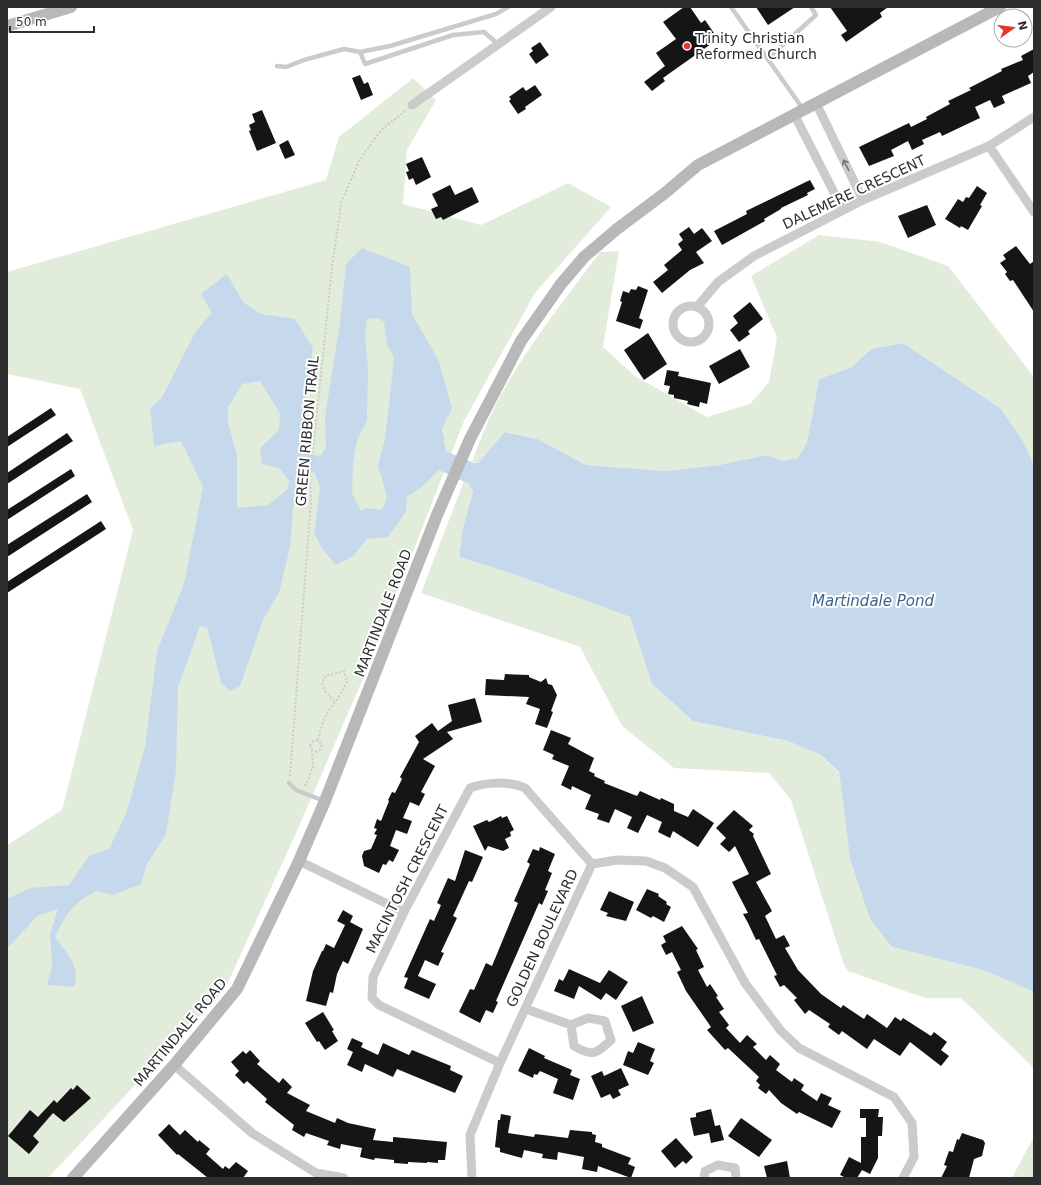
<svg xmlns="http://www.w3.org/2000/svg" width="1041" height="1185" font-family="'DejaVu Sans',sans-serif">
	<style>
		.green { fill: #e2ecdb }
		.water { fill: #c6d9ec; fill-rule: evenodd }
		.building { fill: #151515 }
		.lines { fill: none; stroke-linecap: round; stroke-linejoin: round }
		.path { stroke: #cbcbcb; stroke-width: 2; stroke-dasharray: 2 2; stroke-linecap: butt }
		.lane { stroke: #cbcbcb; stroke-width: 4.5 }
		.street { stroke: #cbcbcb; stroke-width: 9 }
		.secondary { stroke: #b8b8b8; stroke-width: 12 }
		.oneway { stroke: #757575 }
		.poi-dot { fill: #e9362c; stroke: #fff; stroke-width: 1.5 }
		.labels { text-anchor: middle; stroke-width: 4; stroke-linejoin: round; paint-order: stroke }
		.poi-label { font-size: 14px; fill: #2e2e2e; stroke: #fff; text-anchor: start }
		.street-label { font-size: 14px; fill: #2e2e2e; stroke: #fff }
		.water-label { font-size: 15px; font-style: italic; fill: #3a6491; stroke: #fff }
	</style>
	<rect width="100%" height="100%" fill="#fff"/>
	<path class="green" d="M413,78L436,100L407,150L403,204L481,225L568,183L611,207L535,293L464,421L368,667L297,831L225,989L48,1178H7V845L62,810L133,530L80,389L7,374V272L326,180L339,137Z
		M819,235L880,242L948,266L1034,377V465L1024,443L939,369L903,343L871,349L852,367L819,379L807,442L798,458L783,461L766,455L719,465L666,471L586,465L538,439L506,432L479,462H472C481,436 493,408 507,384C534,338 568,295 600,252L619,251L603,347L635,376L707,417L750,404L769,382L777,338L751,276Z
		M464,481L469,484L473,492L463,528L459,557L516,575L630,617L652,684L693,721L788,741L821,755L839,773L850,859L892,947L983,970L1034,992V1068L961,998H925L848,971L844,965L791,800L769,773L674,768L622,726L580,647L421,593Z
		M1034,1136V1178H1012Z"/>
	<path class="water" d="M362,248L410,267L412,314L439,361L452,408L442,429L446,451L474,463L479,462L505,432L538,439L586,465L666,471L719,465L766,455L783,461L798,458L807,442L819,379L852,367L871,349L903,343L1001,409L1024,443L1034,465V992L983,970L892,947L870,919L850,859L839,772L821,755L788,741L693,721L652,684L630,617L516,575L459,557L463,528L473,492L469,484L439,470L423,486L407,497L406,512L388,537L367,539L353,556L336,565L323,550L314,533L320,488L315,473L304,471L298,485L293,510L290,547L279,593L263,620L240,686L230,691L221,683L207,627L200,626L178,687L176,771L166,834L147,864L141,884L113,895L96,891C72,904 67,913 55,937C67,954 81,966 74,987L47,985L52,965L50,934L58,909L37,916L7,949V899L30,888L69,885L89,856L109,849L126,814L145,747L157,651L184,584L203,487L181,441L154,446L150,408L161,399L196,331L212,313L201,294L227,274L243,302L260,314L295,319L313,348L299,442L307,454L320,456L326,448L325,417L340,323L346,264ZM378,318L384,322L387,345L394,358L385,439L378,466L387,497L382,510L367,508L361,511L352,493L353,462L357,440L367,421L368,367L365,337L367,319ZM260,381L280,413L279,430L260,448L262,464L279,468L289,481L288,489L268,505L237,508V455L228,422V408L242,384Z"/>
	<path class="building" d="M684,7H690L701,23L705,20L718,39L663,78L665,81L652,91L644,82L665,66L656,53L676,39L663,22Z
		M756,7H795L768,25Z
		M830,7H888L880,13L882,17L846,42L841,35L847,31Z
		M540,42L549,55L536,64L529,54L533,51L531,48Z
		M1034,49V72L1028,76L1031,83L1002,96L1005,103L994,108L990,100L975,107L980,118L942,136L940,132L922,140L924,144L912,150L908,141L891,150L894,156L869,166L859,147L909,123L911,127L927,119L926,117L950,104L948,101L971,90L969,88L1002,71L1001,69L1023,60L1021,56Z
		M360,75L364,84L368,82L373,95L361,100L352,78Z
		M535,85L542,95L525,107L526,109L518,114L509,101L511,99L509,97L523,87L526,91Z
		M262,110L276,143L257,151L249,131L251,130L249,125L255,122L252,114Z
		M288,140L295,155L285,159L279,145Z
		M422,157L431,177L416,185L413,178L409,180L406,172L409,171L406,164Z
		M810,180L815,189L807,193L808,195L781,208V209L764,219L765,221L722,245L714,231L747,214L746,211Z
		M450,185L455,195L472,187L479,202L443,220L441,217L436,219L431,209L438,206L432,194Z
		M977,186L987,193L980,205L982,206L968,230L961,226L960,228L945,219L958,199L963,202L966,197L969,198Z
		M927,205L936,225L908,238L898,216Z
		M689,227L694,234L702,228L712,241L696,252L704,263L690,270L662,293L653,282L668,270L664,265L682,250L678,244L683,240L679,234Z
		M1016,246L1030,264L1034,261V312L1013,280L1010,281L1005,274L1007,272L1000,263L1006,259L1003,255Z
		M638,286L648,290L639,318L643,320L640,329L616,321L622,302L620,301L623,291L629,293L631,289L636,290Z
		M750,302L763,319L748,331L750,334L739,342L730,330L738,323L733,316Z
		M648,333L667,364L644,380L624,350Z
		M740,349L750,367L719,384L709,366Z
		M667,370L679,372L678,376L711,383L707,404L700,402L699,407L687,404L688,401L674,398V395L668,394L670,386L664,385Z
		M51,408L56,415L7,447V437Z
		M67,433L73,441L7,484V473Z
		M71,469L75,476L7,520V510Z
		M87,494L92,502L7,557V545Z
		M101,521L106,529L7,593V582Z
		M505,674L529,675V677L541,682L546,678L548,684L552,685L557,695L551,711L553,712L547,728L535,724L540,709L526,704L529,697L485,695L486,679L504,680Z
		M475,698L482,722L447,732L453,739L423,759L435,766L421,792L425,794L419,806L410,802L403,818L412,821L407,834L396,830L390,846L399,850L393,862L389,860L386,865L383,864L379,873L364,866L362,856L364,851L371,849L377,835L374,834L377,829L374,828L377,819L381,821L389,801L388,800L392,792L395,793L402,779L400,777L419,742L415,736L432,723L438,731L452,721L448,705Z
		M551,730L571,738L568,744L594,758L589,771L595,774L594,776L605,781L604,783L637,796L640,791L660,800L661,798L674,804V811L688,817L693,809L714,823L698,847L673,831L670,838L658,832L662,822L647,815L638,833L627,828L632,817L615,809L609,823L597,819L599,814L585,809L591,795L572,786L571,790L561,785L569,766L552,759L554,755L543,750Z
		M734,810L753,826L749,830L754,834L753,836L771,874L756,882L772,911L765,916L776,939L784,935L790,946L785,948L798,970L821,994L841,1008L843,1005L864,1019L867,1014L887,1028L895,1017L901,1021L903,1018L931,1036L934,1032L947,1042L941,1050L949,1056L941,1066L910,1042L900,1056L874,1039L867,1049L842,1031L839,1035L828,1027L830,1024L809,1010L805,1014L794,1000L797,998L784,985L780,987L774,976L777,975L759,939L756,940L748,923L743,914L748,913L732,882L749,874L735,846L729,852L720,844L726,838L716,828Z
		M501,816L502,818L507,816L514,830L510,832L511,836L505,839L509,848L503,851L488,846L485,851L473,826L487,820L489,822Z
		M540,847L555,854L548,871L552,873L545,890L548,891L542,905L539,903L496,1001L498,1002L493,1013L486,1010L480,1023L459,1012L470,989L474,990L486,963L492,966L518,903L514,901L530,864L527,862L533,849L539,851Z
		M465,850L483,857L472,882L469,881L453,916L457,918L441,952L444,953L438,966L425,960L418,976L436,984L429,999L404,988L408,978L404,977L430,919L434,921L441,905L437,903L448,878L455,881Z
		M647,889L659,894L658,896L667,902L666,904L671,907L664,922L653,916L651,918L636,910Z
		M609,891L634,902L626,921L606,916L608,913L600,910Z
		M343,910L353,916L350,922L363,929L348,964L343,961L337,974L333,993L330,992L326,1006L306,1001L313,971L322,951H323L326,944L334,948L345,925L337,921Z
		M682,926L698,949L696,950L704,967L698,970L707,987L710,984L718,996L716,997L724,1009L719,1012L729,1025L726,1028L740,1043L747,1035L757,1044L753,1047L766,1060L770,1055L780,1064L776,1070L792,1082L794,1078L804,1085L801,1090L817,1101L821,1093L832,1098L828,1105L841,1111L832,1128L799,1112L797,1114L781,1103L769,1090L766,1094L758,1088L760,1085L756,1081L759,1077L728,1048L725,1050L707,1030L711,1027L686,991L677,972L681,970L672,952L666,955L661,945L666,942L663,936Z
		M569,969L600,983L609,970L628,982L616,1000L606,993L601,1000L579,986L574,999L554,991L559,979L563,981Z
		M642,996L654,1023L633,1032L621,1006Z
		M323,1012L334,1030L332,1031L338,1041L325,1050L319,1041L317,1042L305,1023Z
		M352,1038L363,1043L361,1047L378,1055L383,1043L409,1055L412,1050L451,1066L450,1070L463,1076L455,1093L397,1069L393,1077L365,1064L362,1072L347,1065L353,1052L347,1049Z
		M638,1042L655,1049L650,1061L654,1063L648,1075L623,1065L628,1051L633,1053Z
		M529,1048L545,1056L544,1058L572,1070L570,1075L580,1079L573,1100L553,1093L558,1079L540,1071L537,1075L534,1074L533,1078L518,1071Z
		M250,1050L260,1061L257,1064L279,1083L283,1078L292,1087L287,1093L310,1105L306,1111L335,1123L337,1118L348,1123L376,1129L373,1140L393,1142V1137L447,1142L445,1160H438V1163L427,1162V1163L408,1162V1164L394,1163V1160L375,1158L374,1160L360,1157L362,1148L341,1144L340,1149L327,1145L329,1141L306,1133L304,1137L292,1130L294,1125L265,1102L267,1099L247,1081L244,1084L235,1075L239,1071L231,1062L243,1051L246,1054Z
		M621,1068L629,1085L618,1090L621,1095L613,1099L610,1094L601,1098L591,1076L602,1071L604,1076Z
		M77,1085L91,1098L64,1122L53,1113L33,1136L39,1142L29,1154L8,1136L30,1110L38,1117L54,1100L57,1103L71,1088L73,1090Z
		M711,1109L715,1126L720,1125L724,1140L711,1143L709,1133L694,1136L690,1118L696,1117V1113Z
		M860,1109H879L878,1117H883L882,1136H878V1158L870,1174L862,1170L857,1178H846L840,1175L849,1157L861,1163V1137H866V1118H860Z
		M501,1114L511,1116L508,1133L534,1137L535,1134L568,1138L570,1130L592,1132V1134L596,1135L595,1142L602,1144V1147L631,1158L628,1164L635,1167L631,1178L598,1166L597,1172L582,1169L584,1157L558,1152L557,1160L542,1158L543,1154L524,1150L522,1158L500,1152V1148L495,1147L498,1120H500Z
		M741,1118L772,1140L759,1157L728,1136Z
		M169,1124L180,1135L185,1130L198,1142L199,1140L210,1149L206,1154L223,1169L225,1166L229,1169L236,1162L248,1171L243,1178H208L178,1154L177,1155L158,1135Z
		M962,1133L983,1140L985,1143L982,1156L974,1159L969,1178H941L947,1166L944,1165L949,1151L953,1152L957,1139L959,1140Z
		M676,1138L693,1157L686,1164L683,1161L675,1168L661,1151Z
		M787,1161L790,1178H767L764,1166Z"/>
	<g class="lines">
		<path class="path" d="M318,740C323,721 324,715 337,700L347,682L344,671L326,676L322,683L326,692L335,702
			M310.5 746a5.5 5.5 0 1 1 11 0a5.5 5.5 0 1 1-11 0Z
			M290,776L311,501L310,479L332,268L341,203L359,161L381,130L405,111
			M305,786L313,767L312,750"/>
		<path class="lane" d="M731,7L803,109
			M360,52L365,64L453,35L484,32L498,44
			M768,58L816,15L811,7
			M277,66L286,67L304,60L344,49L360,52L390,46L496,14L508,7
			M289,783L296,790L324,801"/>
		<path class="street" d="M816,103L863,200
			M412,105L551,7
			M794,114L843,210
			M989,146L1034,212
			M673 324a18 18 0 1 1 36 0a18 18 0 1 1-36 0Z
			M697,307L718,282L754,256L863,200L989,146L1034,117
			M299,861L404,912
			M592,864L617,860L646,861L665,868L693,887L745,983L781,1031L799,1048L894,1097L912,1123L914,1157L903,1178
			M526,1009L571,1025L588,1018L605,1021L611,1040C596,1054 592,1057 574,1046L571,1025
			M500,1063L379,1005L372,998L373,977L404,912L470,788C485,782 510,781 525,788L592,864
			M174,1065L252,1133L316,1173L344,1178
			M472,1178L470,1135L500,1063L592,864
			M704,1178L705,1171L718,1165L735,1168L736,1178"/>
		<path class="secondary" d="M7,26L71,7
			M73,1178L174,1065L237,989L299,861L325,801L437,515L470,439L521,341L561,284L584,257L617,229L665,193L698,165L1000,7"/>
	</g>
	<defs><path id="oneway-shaft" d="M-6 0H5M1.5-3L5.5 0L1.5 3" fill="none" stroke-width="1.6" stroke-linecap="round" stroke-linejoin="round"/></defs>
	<use class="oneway" href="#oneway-shaft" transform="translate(846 165) rotate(-117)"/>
	<circle class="poi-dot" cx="687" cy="46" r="4"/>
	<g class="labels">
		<g class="poi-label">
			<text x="695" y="43">Trinity Christian<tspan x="695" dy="16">Reformed Church</tspan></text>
		</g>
		<g class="street-label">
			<text transform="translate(854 192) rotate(-25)" y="5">DALEMERE CRESCENT</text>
			<text transform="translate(307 431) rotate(-85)" y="5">GREEN RIBBON TRAIL</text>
			<text transform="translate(383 613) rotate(-69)" y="5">MARTINDALE ROAD</text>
			<text transform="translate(407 879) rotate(-63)" y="5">MACINTOSH CRESCENT</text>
			<text transform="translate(542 938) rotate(-65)" y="5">GOLDEN BOULEVARD</text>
			<text transform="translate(180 1032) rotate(-50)" y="5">MARTINDALE ROAD</text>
		</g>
		<g class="water-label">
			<text x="873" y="606">Martindale Pond</text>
		</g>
	</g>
	<rect width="1041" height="1185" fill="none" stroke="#2e2e2e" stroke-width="16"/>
	<g transform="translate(1013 28) rotate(76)"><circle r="19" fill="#ffffff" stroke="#ababab"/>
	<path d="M0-3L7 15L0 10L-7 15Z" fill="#e9362c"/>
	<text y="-6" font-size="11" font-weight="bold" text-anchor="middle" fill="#2e2e2e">N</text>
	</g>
	<path d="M10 26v6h84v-6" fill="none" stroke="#2e2e2e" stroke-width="2"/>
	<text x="16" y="26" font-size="12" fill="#2e2e2e" stroke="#ffffff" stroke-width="3" paint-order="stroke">50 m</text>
</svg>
